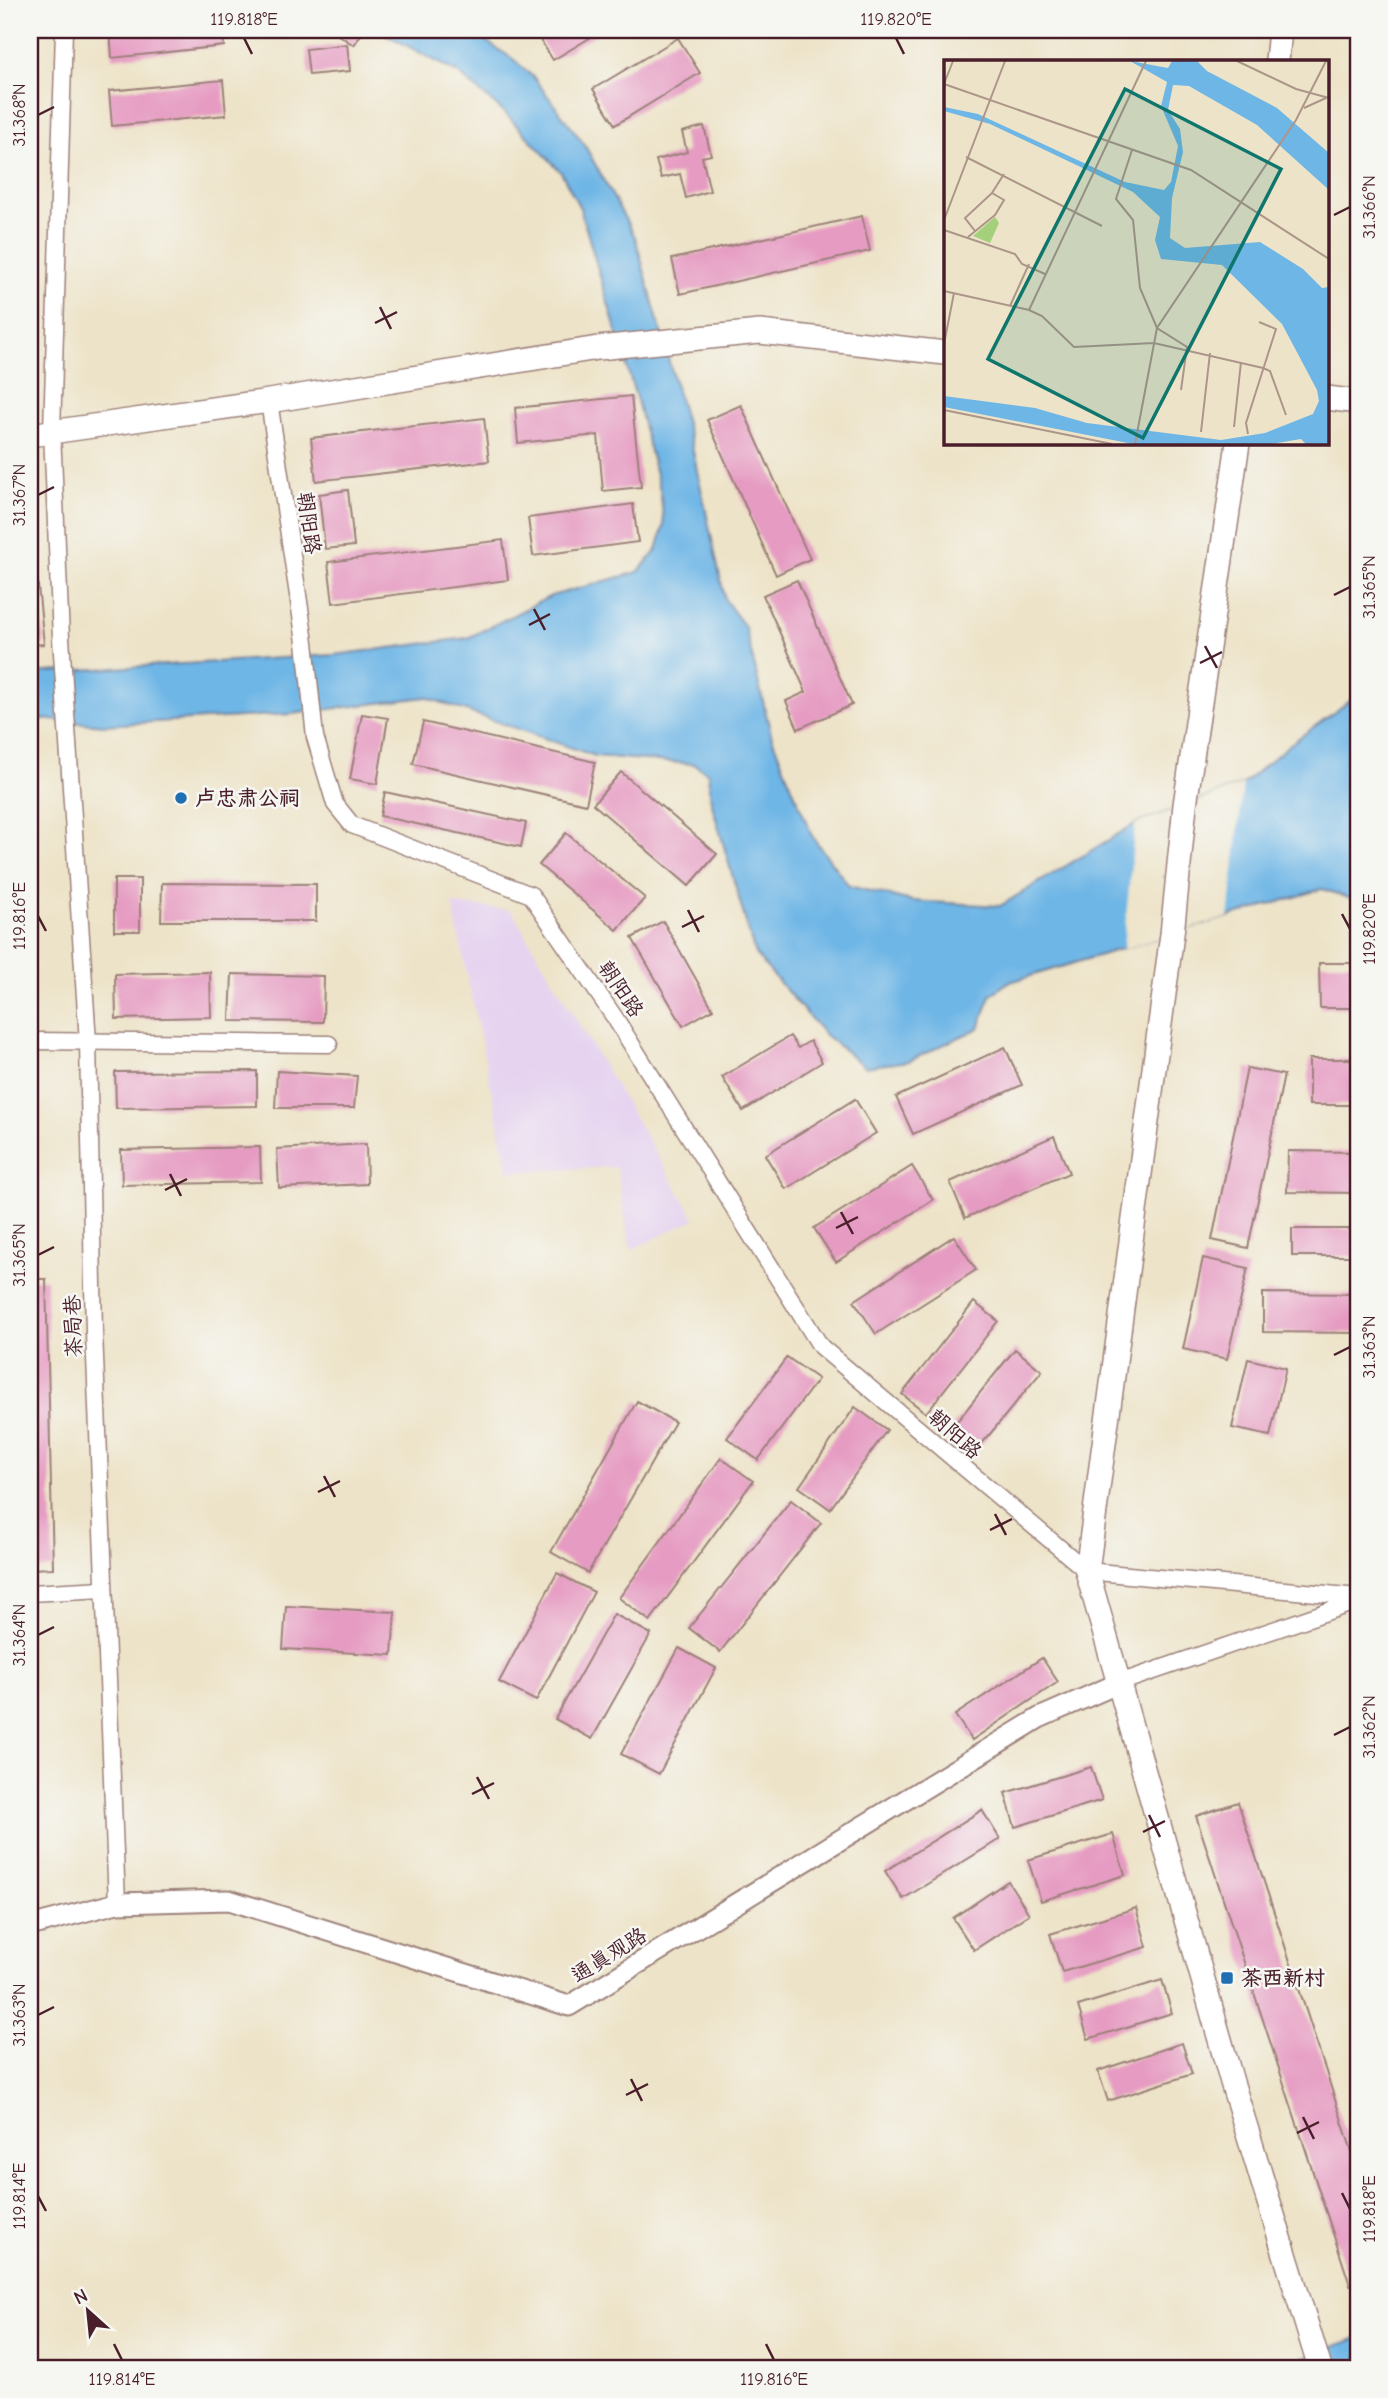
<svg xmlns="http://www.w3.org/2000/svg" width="1388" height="2398" viewBox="0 0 1388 2398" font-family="'Comic Neue','LXGW WenKai TC',sans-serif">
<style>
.built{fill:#e6d3f0}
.water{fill:#6eb6e6;stroke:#5c6a88;stroke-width:2}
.pier{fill:#ede3c8}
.building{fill:#e69cc2}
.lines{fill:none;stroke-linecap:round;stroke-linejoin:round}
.minor-casing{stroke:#9c817a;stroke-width:19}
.tertiary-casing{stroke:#9c817a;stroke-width:23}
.secondary-casing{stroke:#9c817a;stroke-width:26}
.minor{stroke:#fff;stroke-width:16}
.tertiary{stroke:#fff;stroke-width:19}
.secondary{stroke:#fff;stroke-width:23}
.ticks{fill:none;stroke:#4a1f2b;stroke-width:2.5}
.poi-dot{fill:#1f6fb2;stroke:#f6f6f2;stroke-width:2.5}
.labels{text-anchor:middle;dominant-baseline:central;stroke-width:5;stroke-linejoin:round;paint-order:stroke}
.street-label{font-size:21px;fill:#4a1f2b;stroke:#f6f6f2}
.poi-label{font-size:21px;font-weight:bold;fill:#4a1f2b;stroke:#f6f6f2;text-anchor:start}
.inset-road{fill:none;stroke:#ac9589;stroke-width:2}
.view{fill:#0f766e;fill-opacity:0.15;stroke:#0f766e;stroke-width:3.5}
.inset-edge{fill:none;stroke:#4a1f2b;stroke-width:3.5}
.neatline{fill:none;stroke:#4a1f2b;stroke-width:2.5}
.ticks-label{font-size:18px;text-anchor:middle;fill:#4a1f2b}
</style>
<rect width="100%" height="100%" fill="#f6f6f2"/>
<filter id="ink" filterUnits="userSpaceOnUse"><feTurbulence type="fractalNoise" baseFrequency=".0143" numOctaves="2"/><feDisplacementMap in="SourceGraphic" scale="14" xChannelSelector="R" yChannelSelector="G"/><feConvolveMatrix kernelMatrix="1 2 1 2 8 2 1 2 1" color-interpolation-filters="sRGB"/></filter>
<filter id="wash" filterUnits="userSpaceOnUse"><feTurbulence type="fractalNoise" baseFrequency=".00686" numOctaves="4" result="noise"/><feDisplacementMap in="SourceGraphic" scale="28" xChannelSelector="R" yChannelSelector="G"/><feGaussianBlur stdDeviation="1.57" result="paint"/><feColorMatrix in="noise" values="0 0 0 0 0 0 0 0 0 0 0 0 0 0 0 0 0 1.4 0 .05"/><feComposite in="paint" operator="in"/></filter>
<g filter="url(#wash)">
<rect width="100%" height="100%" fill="#ede3c8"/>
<!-- built -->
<polygon class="built" points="452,904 511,910 695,1219 631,1250 616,1167 509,1172"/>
<!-- water -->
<g class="water">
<polygon points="378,30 466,30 481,38 513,59 534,78 584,144 635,237 691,442 725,600 745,627 772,738 812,836 849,886 912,901 1000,906 1135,824 1243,784 1289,745 1358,695 1358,901 1322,889 1007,983 991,995 979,1028 909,1061 865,1067 824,1034 755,954 711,801 708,773 694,764 595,756 426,697 291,714 104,725 30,718 30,673 334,655 468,638 551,596 638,572 657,550 664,525 660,490 637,401 580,208 561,172 506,114 458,73"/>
<polygon points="1358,2338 1358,2368 1273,2368"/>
</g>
<!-- pier -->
<polygon class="pier" points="1243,784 1229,917 1123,949 1135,824"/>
<g id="blocks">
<!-- building -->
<g class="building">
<polygon points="110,30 222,30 224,46 112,58"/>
<polygon points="331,30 364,30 354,45"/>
<polygon points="534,30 603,30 553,60"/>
<polygon points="678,38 700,73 615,125 593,89"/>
<polygon points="347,44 350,71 309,75 306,49"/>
<polygon points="223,80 226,115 112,126 109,91"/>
<polygon points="704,126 711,155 702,157 710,191 686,198 680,174 661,178 656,160 687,152 682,132"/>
<polygon points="862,216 870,251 680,294 672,259"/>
<polygon points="631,396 641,487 603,491 598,435 518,443 515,408"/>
<polygon points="741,405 810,559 776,575 707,420"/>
<polygon points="484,418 489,461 316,481 311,438"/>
<polygon points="348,490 354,546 325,549 319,494"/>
<polygon points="633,504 638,542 533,556 528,518"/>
<polygon points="503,540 508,580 333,603 328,562"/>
<polygon points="34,547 44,644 30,645 30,548"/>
<polygon points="797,580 852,705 798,729 786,701 806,692 763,595"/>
<polygon points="362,714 388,718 377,784 350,779"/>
<polygon points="423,722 595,762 586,804 413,764"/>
<polygon points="621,772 717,854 689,886 593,804"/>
<polygon points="385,792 526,823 521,847 380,816"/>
<polygon points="566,833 645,898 617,930 539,865"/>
<rect x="114" y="879" width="26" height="52"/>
<polygon points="162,883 316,884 316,921 161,921"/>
<polygon points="663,921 713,1009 683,1026 632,938"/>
<polygon points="1319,963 1358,963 1358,1008 1320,1008"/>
<polygon points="210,972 211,1017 116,1019 115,974"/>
<polygon points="232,974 324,976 323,1022 230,1021"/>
<polygon points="790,1036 798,1048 810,1041 822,1062 743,1111 722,1077"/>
<polygon points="1005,1047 1022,1085 913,1134 896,1097"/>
<rect x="1309" y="1059" width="49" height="46"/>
<polygon points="1247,1068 1284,1075 1248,1248 1212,1240"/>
<polygon points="257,1071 257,1106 116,1108 115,1072"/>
<polygon points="277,1071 357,1076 354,1108 275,1108"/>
<polygon points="855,1099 876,1133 786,1189 765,1155"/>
<polygon points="1054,1136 1069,1173 965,1218 950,1182"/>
<polygon points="366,1144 367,1184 279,1188 277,1149"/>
<polygon points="260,1147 261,1182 122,1185 121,1150"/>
<polygon points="1288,1151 1358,1152 1358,1193 1287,1192"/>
<polygon points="912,1166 933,1200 836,1262 814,1228"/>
<rect x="1292" y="1229" width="66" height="27"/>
<polygon points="954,1236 976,1270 876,1334 854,1301"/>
<polygon points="1203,1258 1248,1268 1227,1359 1183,1349"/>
<polygon points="30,1279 46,1279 53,1568 30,1569"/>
<polygon points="1263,1293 1358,1294 1358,1333 1263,1332"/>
<polygon points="974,1302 998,1321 926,1413 902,1394"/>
<polygon points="1015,1349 1042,1371 976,1451 950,1430"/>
<polygon points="787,1357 818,1379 758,1460 727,1438"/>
<polygon points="1248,1359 1286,1368 1270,1436 1232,1428"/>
<polygon points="637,1401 675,1422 588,1573 551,1552"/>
<polygon points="855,1407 887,1430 830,1509 799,1487"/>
<polygon points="721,1458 753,1481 650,1621 619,1598"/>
<polygon points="791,1500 821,1523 720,1652 689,1628"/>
<polygon points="557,1573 594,1592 536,1701 499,1682"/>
<polygon points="286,1606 395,1612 392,1655 283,1649"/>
<polygon points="614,1614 651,1634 592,1739 555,1719"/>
<polygon points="679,1648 716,1668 659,1774 621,1754"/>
<polygon points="1042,1658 1058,1682 972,1740 955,1715"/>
<polygon points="1091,1767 1102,1800 1015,1827 1005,1793"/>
<polygon points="1238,1802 1358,2170 1358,2282 1350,2285 1196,1816"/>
<polygon points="982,1810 1000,1839 903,1899 885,1871"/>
<polygon points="1113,1834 1125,1875 1041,1901 1028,1860"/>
<polygon points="1008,1881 1029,1914 974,1950 953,1918"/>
<polygon points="1136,1908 1147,1947 1062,1972 1050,1934"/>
<polygon points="1162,1980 1172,2013 1088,2039 1078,2006"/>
<polygon points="1182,2043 1192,2074 1108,2101 1098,2071"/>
</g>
</g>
</g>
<g filter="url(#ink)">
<use href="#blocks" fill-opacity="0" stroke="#9c817a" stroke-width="2"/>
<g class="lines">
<!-- minor casing -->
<g class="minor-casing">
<g id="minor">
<polyline points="64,30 52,432 61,638 88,1042 94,1332 117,1903"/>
<polyline points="269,401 305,642 315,737 335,804 352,825 531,895 615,1018 821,1347 1087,1571 1358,1597"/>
<polyline points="30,1041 329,1044"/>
<polyline points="30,1593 104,1589"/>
<polyline points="1119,1683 1358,1601"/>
</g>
</g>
<!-- tertiary casing -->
<g class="tertiary-casing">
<polyline id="tertiary" points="30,1926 117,1903 229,1900 569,2006 1039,1718 1119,1683"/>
</g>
<!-- secondary casing -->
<g class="secondary-casing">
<g id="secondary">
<polyline points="1277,61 1280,30"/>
<polyline points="1327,398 1358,402"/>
<polyline points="30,435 269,401 598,348 760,332 945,353"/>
<polyline points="1238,443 1185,805 1172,934 1087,1571 1232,2082 1320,2368"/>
</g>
</g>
<!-- minor -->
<use href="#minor" class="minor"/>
<!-- tertiary -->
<use href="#tertiary" class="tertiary"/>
<!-- secondary -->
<use href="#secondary" class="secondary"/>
</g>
</g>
<!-- ticks -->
<path class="ticks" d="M 244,38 L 252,54M 896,38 L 904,54M 38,115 L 54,107M 1334,215 L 1350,207M 380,307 L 391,329M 375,323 L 397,312M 38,495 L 54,487M 1334,595 L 1350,587M 534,609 L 545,630M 529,625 L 550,614M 1205,646 L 1217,668M 1200,663 L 1222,652M 688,910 L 699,932M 1342,914 L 1350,929M 38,916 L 46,931M 682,927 L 704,916M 170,1174 L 181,1196M 165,1190 L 187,1179M 841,1212 L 853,1234M 836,1228 L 858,1217M 38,1255 L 54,1247M 1334,1355 L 1350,1347M 324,1476 L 335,1497M 318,1492 L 340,1481M 995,1514 L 1006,1535M 990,1530 L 1012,1519M 38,1635 L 54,1627M 1334,1735 L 1350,1727M 477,1777 L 489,1799M 472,1794 L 494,1783M 1149,1815 L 1160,1837M 1143,1832 L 1165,1821M 38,2015 L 54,2007M 631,2079 L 642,2101M 626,2095 L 648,2084M 1303,2117 L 1314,2139M 1297,2133 L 1319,2122M 1342,2193 L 1350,2209M 38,2196 L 46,2211M 114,2344 L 122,2360M 766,2344 L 774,2360"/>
<!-- markers -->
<g class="poi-dot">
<circle cx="181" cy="798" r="7"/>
<rect x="1220" y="1971" width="14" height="14" rx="3.5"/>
</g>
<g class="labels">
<!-- street labels -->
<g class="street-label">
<text transform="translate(309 523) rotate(82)">朝阳路</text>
<text transform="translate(621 989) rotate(56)">朝阳路</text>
<text transform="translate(73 1326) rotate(-92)">茶局巷</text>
<text transform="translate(955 1434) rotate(41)">朝阳路</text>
<text transform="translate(609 1955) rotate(-32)">通真观路</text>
</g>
<!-- poi labels -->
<g class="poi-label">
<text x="195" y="798">卢忠肃公祠</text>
<text x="1241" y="1978">茶西新村</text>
</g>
</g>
<!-- overview -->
<g transform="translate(944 60)">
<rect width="385" height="385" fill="#ede3c8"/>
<path d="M 51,157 L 55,163 L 46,183 L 29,176 Z" fill="#a4cf7b"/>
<path d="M 186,1 L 224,8 L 228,1 L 253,1 L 263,11 L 333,48 L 385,93 L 385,130 L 313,65 L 245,26 L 229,25 L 224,50 L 236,69 L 239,92 L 228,138 L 226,178 L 241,188 L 316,182 L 359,209 L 378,228 L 385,227 L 385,384 L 362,384 L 357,379 L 327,384 L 189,384 L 0,347 L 0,336 L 91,348 L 143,363 L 277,380 L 321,373 L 369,354 L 375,341 L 373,330 L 338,264 L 278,205 L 217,199 L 211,180 L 216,157 L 189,132 L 46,64 L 0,51 L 0,47 L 34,54 L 181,122 L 220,130 L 227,122 L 234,86 L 217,46 L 223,22 Z" fill="#6eb6e6"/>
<path class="inset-road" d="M 293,1 L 352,29 L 385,38M 0,24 L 9,1M 0,24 L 247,110 L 385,199M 360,48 L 382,38M 188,90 L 172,139 L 189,160 L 196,228 L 213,268 L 243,287 L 237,330M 22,97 L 158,166M 0,160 L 61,1M 0,170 L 71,194 L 78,204 L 101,214M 31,171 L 21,158 L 48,133M 24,177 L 51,155 L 60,140 L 48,133 L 60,114M 0,231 L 85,250 L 98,256 L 130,287 L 210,283 L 319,308 L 326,311 L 342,355M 66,246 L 85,204M 85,250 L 202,1M 0,284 L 10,233M 0,350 L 168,384M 290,367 L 297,302M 257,372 L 266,293M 304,374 L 302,363 L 332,269 L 315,262M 191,384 L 213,268 L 352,60 L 382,1"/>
<path class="view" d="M 181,29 L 337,109 L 199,378 L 44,299 Z"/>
<rect width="385" height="385" class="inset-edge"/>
</g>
<!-- margin -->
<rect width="1388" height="2398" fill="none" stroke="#f6f6f2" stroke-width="77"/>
<!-- north arrow -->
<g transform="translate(88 2311) rotate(333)" stroke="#f6f6f2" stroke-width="5" paint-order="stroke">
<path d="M0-5L12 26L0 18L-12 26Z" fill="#4a1f2b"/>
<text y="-10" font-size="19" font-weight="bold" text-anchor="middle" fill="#4a1f2b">N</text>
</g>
<rect x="38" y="38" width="1312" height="2322" class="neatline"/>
<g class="ticks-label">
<text x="244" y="25">119.818°E</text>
<text x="896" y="25">119.820°E</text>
<text transform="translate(19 115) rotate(-90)" y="6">31.368°N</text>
<text transform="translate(1369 207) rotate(-90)" y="6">31.366°N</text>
<text transform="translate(19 495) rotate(-90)" y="6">31.367°N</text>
<text transform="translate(1369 587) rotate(-90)" y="6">31.365°N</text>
<text transform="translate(19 916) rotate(-90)" y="6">119.816°E</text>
<text transform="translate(1369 929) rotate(-90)" y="6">119.820°E</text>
<text transform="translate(19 1255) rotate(-90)" y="6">31.365°N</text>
<text transform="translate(1369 1347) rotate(-90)" y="6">31.363°N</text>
<text transform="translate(19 1635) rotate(-90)" y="6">31.364°N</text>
<text transform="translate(1369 1727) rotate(-90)" y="6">31.362°N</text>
<text transform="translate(19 2015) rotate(-90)" y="6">31.363°N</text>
<text transform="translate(19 2196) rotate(-90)" y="6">119.814°E</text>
<text transform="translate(1369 2209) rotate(-90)" y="6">119.818°E</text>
<text x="122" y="2385">119.814°E</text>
<text x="774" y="2385">119.816°E</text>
</g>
</svg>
